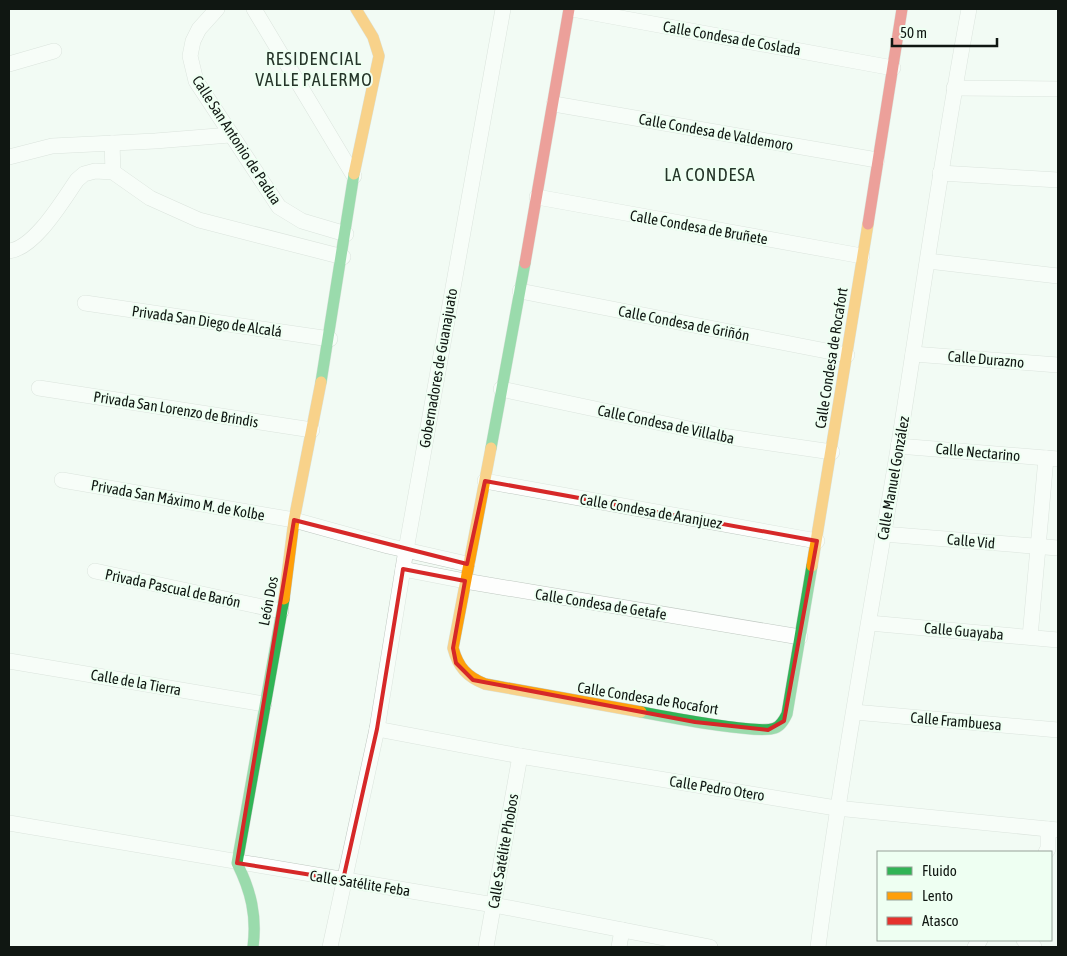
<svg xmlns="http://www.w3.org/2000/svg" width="1067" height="956" viewBox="0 0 1067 956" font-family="'Asap Condensed',sans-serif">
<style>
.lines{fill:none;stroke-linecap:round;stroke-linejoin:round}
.street-casing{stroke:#bfc8c1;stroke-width:16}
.fast-casing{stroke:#bfc8c1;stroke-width:12}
.slow-casing{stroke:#bfc8c1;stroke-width:12}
.jam-casing{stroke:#bfc8c1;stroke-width:12}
.street{stroke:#fdfefd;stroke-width:15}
.fast{stroke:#30b455;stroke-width:11}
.slow{stroke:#ff9f0a;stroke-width:11}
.jam{stroke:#e5322d;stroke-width:11}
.marked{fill:none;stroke:#d62828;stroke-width:4;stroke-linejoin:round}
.labels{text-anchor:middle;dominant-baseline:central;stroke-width:4;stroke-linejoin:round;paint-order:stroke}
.street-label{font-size:15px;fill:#101712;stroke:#eefff2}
.quarter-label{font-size:18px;letter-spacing:1px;fill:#253529;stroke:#eefff2}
</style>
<rect width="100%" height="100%" fill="#f2fbf4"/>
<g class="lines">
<!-- street casing -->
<g class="street-casing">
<g id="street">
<polyline points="217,9 199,29 193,41 190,56 196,81 279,207 302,221 346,234"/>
<polyline points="254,9 354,176"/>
<polyline points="572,9 893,68"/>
<polyline points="9,64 54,51"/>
<polyline points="954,88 1058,89"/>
<polyline points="554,104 877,160"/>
<polyline points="112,143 113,172"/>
<polyline points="9,157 52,146 155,141 230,135"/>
<polyline points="940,173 1058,180"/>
<polyline points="537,197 862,256"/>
<path d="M 9,251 C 35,248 63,200 77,180 L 84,174 L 95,171 L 113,172 L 150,198 L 199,220 L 343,257"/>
<polyline points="928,261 1058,276"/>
<polyline points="520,291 847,355"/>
<polyline points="85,303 330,339"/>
<polyline points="913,354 1058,365"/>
<polyline points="39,388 312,430"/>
<polyline points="501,389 722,436 832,452"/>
<polyline points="898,446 1058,459"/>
<polyline points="62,480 294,520 388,546 467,564"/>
<polyline points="485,481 817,541"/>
<polyline points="883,534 1058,548"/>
<polyline points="403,569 465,581 800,637"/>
<polyline points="95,571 281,611"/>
<polyline points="869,623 1058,640"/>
<polyline points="1030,637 1046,458"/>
<polyline points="9,661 264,704"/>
<polyline points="854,712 1058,730"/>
<polyline points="377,729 520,756 836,808 1058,830"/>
<polyline points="9,823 494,905 710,947"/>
<polyline points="1046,852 1048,849 1048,829"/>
<polyline points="1024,940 1034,947"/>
<polyline points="330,947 377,729 406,550 503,9"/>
<polyline points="486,947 520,756"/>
<polyline points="619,947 622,930"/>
<path d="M 818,947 C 840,778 871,611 899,443 C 922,298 942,153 969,9"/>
<polyline points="975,947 980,940"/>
</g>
</g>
<!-- fast casing -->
<g class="fast-casing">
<g id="fast">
<polyline points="321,382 354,174"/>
<polyline points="491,448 525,263"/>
<path d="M 641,712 C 663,716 759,735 775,728 C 781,726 784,720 787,714 L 812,566"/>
<path d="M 253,947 C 257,916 251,891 237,863 L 284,599"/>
</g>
</g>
<!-- slow casing -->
<g class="slow-casing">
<g id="slow">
<polyline points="354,174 379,56 373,37 356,9"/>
<path d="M 491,448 L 453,648 C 458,667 467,677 485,684 L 641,712"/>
<polyline points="812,566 868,224"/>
<polyline points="284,599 294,520 321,382"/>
</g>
</g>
<!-- jam casing -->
<g class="jam-casing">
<g id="jam">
<polyline points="868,224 902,9"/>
<polyline points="525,263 569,9"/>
</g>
</g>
<!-- street -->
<use href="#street" class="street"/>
<!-- fast -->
<use href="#fast" class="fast"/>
<!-- slow -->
<use href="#slow" class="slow"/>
<!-- jam -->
<use href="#jam" class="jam"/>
</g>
<!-- marked area -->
<path d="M0 0H1067V956H0ZM 485,481 L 817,541 L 784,721 L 768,730 L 695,722 L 473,680 L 456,663 L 453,648 L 465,581 L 403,569 L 377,729 L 343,880 L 237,863 L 294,520 L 467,564 Z" fill="#f2fbf4" fill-opacity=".55" fill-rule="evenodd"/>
<path class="marked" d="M 485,481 L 817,541 L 784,721 L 768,730 L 695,722 L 473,680 L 456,663 L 453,648 L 465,581 L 403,569 L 377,729 L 343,880 L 237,863 L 294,520 L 467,564 Z"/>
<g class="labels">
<!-- street labels -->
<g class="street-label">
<text transform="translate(732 38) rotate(10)">Calle Condesa de Coslada</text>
<text transform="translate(716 132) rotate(10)">Calle Condesa de Valdemoro</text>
<text transform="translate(237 140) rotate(57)">Calle San Antonio de Padua</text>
<text transform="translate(699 227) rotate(10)">Calle Condesa de Bruñete</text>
<text transform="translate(207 321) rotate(8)">Privada San Diego de Alcalá</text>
<text transform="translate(684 323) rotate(11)">Calle Condesa de Griñón</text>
<text transform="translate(831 358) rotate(-81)">Calle Condesa de Rocafort</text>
<text transform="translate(986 359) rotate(5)">Calle Durazno</text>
<text transform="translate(438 368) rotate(-80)">Gobernadores de Guanajuato</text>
<text transform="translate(176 409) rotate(9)">Privada San Lorenzo de Brindis</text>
<text transform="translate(666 424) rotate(12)">Calle Condesa de Villalba</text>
<text transform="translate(978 452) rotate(5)">Calle Nectarino</text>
<text transform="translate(893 478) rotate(-80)">Calle Manuel González</text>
<text transform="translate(178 500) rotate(10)">Privada San Máximo M. de Kolbe</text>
<text transform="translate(651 511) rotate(10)">Calle Condesa de Aranjuez</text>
<text transform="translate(971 541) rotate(5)">Calle Vid</text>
<text transform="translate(173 588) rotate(12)">Privada Pascual de Barón</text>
<text transform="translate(268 601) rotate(-79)">León Dos</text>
<text transform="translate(601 604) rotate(9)">Calle Condesa de Getafe</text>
<text transform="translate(964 631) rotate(5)">Calle Guayaba</text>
<text transform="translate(136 682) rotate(10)">Calle de la Tierra</text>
<text transform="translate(648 698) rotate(9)">Calle Condesa de Rocafort</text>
<text transform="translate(956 721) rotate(5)">Calle Frambuesa</text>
<text transform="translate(717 788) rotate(9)">Calle Pedro Otero</text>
<text transform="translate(503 851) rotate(-80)">Calle Satélite Phobos</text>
<text transform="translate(360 883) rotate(9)">Calle Satélite Feba</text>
</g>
<!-- quarter labels -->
<g class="quarter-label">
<text x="314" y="58">RESIDENCIAL<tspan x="314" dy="21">VALLE PALERMO</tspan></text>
<text x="710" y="174">LA CONDESA</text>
</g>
</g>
<!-- border -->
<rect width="1067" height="956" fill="none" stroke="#101712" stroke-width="20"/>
<!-- legend -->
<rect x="877" y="851" width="175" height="90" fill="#eefff2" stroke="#95a298"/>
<rect x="887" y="867" width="25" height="8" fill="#30b455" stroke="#95a298"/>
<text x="922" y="876" font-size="15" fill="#101712">Fluido</text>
<rect x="887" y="892" width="25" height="8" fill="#ff9f0a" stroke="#95a298"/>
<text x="922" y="901" font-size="15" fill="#101712">Lento</text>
<rect x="887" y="917" width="25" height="8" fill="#e5322d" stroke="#95a298"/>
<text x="922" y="926" font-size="15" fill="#101712">Atasco</text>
<!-- scale -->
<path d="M892 38v8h105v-8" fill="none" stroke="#101712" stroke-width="2.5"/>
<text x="900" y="38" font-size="15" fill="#101712" stroke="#eefff2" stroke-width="4" paint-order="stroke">50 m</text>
</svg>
